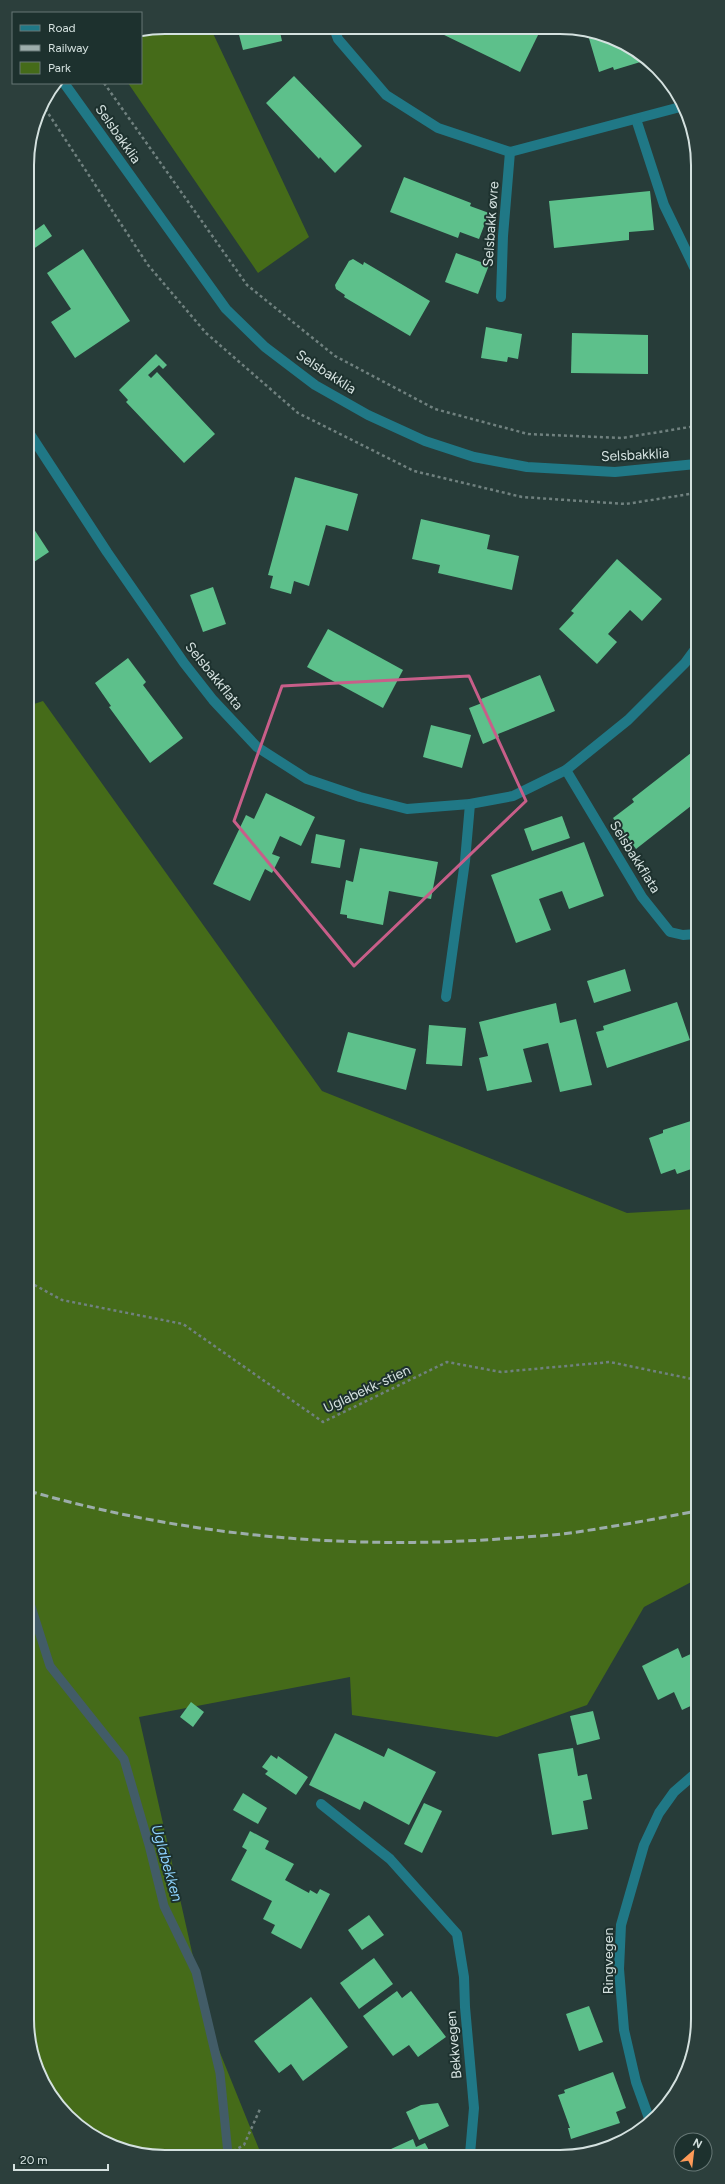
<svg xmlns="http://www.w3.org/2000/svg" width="725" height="2184" viewBox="0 0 725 2184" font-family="Figtree,sans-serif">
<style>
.green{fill:#456b19}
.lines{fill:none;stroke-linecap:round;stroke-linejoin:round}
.stream{stroke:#425c67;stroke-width:9}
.building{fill:#5dc08b}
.path{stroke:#70817f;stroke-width:2.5;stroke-dasharray:3 3;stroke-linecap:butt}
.minor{stroke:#207886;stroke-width:10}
.rail{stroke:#9dadab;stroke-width:3;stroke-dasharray:8 4;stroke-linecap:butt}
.marked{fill:none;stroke:#c85e89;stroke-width:3;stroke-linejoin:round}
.labels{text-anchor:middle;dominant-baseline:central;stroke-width:4;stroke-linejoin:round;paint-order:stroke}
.street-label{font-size:14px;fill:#d4e1df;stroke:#1d312e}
.water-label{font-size:15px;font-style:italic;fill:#8dd2fc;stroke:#1d312e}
.rim{fill:none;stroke:#d4e1df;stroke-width:2}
</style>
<rect width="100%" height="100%" fill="#273c39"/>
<!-- green -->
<g class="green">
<polygon points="165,27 210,27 309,237 258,273 128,83 141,83 141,32"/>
<polygon points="43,701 322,1091 627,1213 697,1209 697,1579 644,1607 587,1705 497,1737 352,1715 350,1677 139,1717 208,2023 261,2154 139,2154 104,2143 68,2117 41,2080 30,2045 28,706"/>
</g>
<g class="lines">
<!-- stream -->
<polyline class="stream" points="29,1600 50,1666 124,1759 149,1845 164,1906 196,1972 220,2073 228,2154"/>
</g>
<!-- building -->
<g class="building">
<polygon points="237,27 279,28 282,41 243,50"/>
<polygon points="440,29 532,29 539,33 520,72 438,32"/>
<polygon points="595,33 629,45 647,60 614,70 613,67 599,72 588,35"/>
<polygon points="294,76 362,146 335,173 320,157 319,159 266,103"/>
<polygon points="404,177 471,203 470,206 489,213 479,239 460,232 458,238 390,212"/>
<polygon points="27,182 34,192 27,196"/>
<polygon points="650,191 654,230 629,232 629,240 554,248 549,201"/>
<polygon points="44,224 52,236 29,252 27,249 27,236"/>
<polygon points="83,249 130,321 75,358 51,322 71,309 47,273"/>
<polygon points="456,253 489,265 478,294 445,282"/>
<polygon points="353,259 363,265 364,262 430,301 410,336 344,297 345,295 336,289 335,285 349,261"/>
<polygon points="486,327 522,334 518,359 508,357 507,362 481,358"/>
<polygon points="572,333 648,335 648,374 571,373"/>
<polygon points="156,354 167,365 163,369 159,365 148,375 151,378 157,372 215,434 184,463 126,402 128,400 119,390"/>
<polygon points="295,477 358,494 348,531 326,525 309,586 294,581 291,594 270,588 273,576 268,575"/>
<polygon points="421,519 490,535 487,549 519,556 512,590 438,573 440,565 412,559"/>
<polygon points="28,520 49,552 28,566"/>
<polygon points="617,559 662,599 642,621 630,610 608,634 617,642 597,664 559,629 574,613 571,611"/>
<polygon points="213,587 226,624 203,632 190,595"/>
<polygon points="328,629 403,670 383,708 307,667"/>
<polygon points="128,658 146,682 143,685 183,738 150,763 109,707 111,706 95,683"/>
<polygon points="540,675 555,711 498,734 499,737 483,744 469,708 482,703 481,699"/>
<polygon points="431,725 471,735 462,768 423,757"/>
<polygon points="696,749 696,802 636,849 613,818 634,802 632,799"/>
<polygon points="266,793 315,817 301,846 280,836 272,854 280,857 272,873 265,869 250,901 213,884 246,815 254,819"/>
<polygon points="562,816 570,838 532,851 524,829"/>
<polygon points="316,834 345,840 340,868 311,863"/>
<polygon points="584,842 604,896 569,909 562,891 539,899 551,930 516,943 491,875"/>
<polygon points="360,848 438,862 431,899 389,891 383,925 347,918 347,915 340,914 346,880 353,882"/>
<polygon points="625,969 631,991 594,1003 587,981"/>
<polygon points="677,1002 690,1040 607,1068 596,1032 604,1030 603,1026"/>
<polygon points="556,1003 560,1023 576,1019 592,1085 560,1092 548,1043 523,1049 532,1082 487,1091 479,1058 488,1056 479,1022"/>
<polygon points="429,1025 466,1028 462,1066 426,1064"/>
<polygon points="348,1032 416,1049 406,1090 337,1072"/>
<polygon points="697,1119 697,1167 677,1174 675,1169 661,1174 649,1138 663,1133 663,1130"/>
<polygon points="678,1648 682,1658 695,1652 697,1657 697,1703 682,1710 674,1692 658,1700 642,1666"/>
<polygon points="191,1702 204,1712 193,1727 180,1717"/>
<polygon points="593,1711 600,1739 577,1745 570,1716"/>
<polygon points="335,1733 384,1757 388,1748 436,1772 409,1825 364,1801 360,1810 309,1785"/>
<polygon points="573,1748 578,1776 587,1774 592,1799 583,1801 588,1829 552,1835 538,1754"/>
<polygon points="271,1755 277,1759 278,1756 308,1777 296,1795 265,1774 268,1771 262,1767"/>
<polygon points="243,1793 267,1808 258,1824 233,1810"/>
<polygon points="424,1803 442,1811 422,1853 404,1844"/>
<polygon points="250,1831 269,1841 265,1849 294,1864 285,1880 309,1893 310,1890 317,1894 320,1889 330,1894 301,1949 271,1933 275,1925 263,1919 272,1901 231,1880 247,1850 242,1847"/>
<polygon points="369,1915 384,1935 362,1950 348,1930"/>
<polygon points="374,1958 393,1984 359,2009 340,1983"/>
<polygon points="397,1991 402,1998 411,1991 446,2037 418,2057 409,2045 393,2056 363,2016"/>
<polygon points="311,1997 348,2047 303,2081 291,2064 279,2073 254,2041"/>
<polygon points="589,2006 603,2042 579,2051 566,2014"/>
<polygon points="693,2048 691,2057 690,2062 684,2057"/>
<polygon points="613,2072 626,2108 616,2112 620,2123 571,2139 568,2128 570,2128 558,2095 565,2093 564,2090"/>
<polygon points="438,2103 449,2126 419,2140 406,2112 421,2105"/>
<polygon points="413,2139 416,2147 425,2143 431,2154 380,2154"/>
</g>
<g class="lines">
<!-- path -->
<g class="path">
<polyline points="104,83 247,285 335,356 435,409 528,434 622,438 696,426"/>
<polyline points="42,104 148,265 206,333 298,413 414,471 522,497 626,504 696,493"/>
<polyline points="29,1282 62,1300 183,1324 323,1422 447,1362 501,1372 610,1362 697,1380"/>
<polyline points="228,2154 244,2145 260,2109"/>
</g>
<!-- minor -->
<g class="minor">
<polyline points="334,28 338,39 386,95 438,128 510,152 684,106"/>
<polyline points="64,83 226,309 265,347 315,385 368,415 425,441 474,457 527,467 615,472 696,464"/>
<polyline points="636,119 664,205 696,271"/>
<polyline points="501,297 503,236 510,152"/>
<polyline points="28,431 107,552 184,663 213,700 257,747 307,779 360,797 407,809 470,804 513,796 566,770 628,720 685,663 696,648"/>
<polyline points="566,770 642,897 670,932 683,935 696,934"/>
<polyline points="446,997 465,861 470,804"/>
<polyline points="321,1804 390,1859 457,1934 464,1977 465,2007 474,2108 470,2154"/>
<polyline points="650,2121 636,2082 624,2030 619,1969 621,1925 644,1845 659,1813 674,1792 697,1772"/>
</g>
<!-- rail -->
<path class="rail" d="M 29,1491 C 181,1535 341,1550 499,1539 C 522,1537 547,1536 570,1533 C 612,1527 655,1519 697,1511"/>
</g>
<!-- marked area -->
<path class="marked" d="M 469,676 L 526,801 L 354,966 L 234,821 L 282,686 Z"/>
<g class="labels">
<!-- street labels -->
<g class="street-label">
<text transform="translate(118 134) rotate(55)">Selsbakklia</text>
<text transform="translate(491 224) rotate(-86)">Selsbakk øvre</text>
<text transform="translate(326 372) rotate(33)">Selsbakklia</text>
<text transform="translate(635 455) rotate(-3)">Selsbakklia</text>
<text transform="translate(214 676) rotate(51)">Selsbakkflata</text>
<text transform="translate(635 857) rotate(58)">Selsbakkflata</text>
<text transform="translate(367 1389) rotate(-25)">Uglabekk-stien</text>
<text transform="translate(608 1961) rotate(-90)">Ringvegen</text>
<text transform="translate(454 2045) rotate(-95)">Bekkvegen</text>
</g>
<!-- water labels -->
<g class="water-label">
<text transform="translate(167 1863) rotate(74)">Uglabekken</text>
</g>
</g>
<!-- crop -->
<path d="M0 0H725V2184H0ZM165 34H560A131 131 0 0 1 691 165V2019A131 131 0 0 1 560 2150H165A131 131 0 0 1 34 2019V165A131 131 0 0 1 165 34Z" fill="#2c3f3c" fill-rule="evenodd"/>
<path class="rim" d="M165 34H560A131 131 0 0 1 691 165V2019A131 131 0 0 1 560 2150H165A131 131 0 0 1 34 2019V165A131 131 0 0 1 165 34Z"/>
<!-- legend -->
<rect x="12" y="12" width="130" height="72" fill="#1d312e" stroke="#667775"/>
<rect x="20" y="25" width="20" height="6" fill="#207886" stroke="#667775"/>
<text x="48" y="32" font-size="12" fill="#d4e1df">Road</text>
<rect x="20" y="45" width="20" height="6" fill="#9dadab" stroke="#667775"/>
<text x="48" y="52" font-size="12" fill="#d4e1df">Railway</text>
<rect x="20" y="62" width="20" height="12" fill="#456b19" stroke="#667775"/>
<text x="48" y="72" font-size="12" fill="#d4e1df">Park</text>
<!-- north arrow -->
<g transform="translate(693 2152) rotate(28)"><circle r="19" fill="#1d312e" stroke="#667775"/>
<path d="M0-3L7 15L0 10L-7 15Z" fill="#fe9b58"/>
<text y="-6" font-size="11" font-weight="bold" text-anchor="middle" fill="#d4e1df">N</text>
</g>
<!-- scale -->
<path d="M14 2164v6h94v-6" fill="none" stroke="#d4e1df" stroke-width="2"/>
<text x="20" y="2164" font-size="12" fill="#d4e1df" stroke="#1d312e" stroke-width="3" paint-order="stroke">20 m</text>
</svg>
